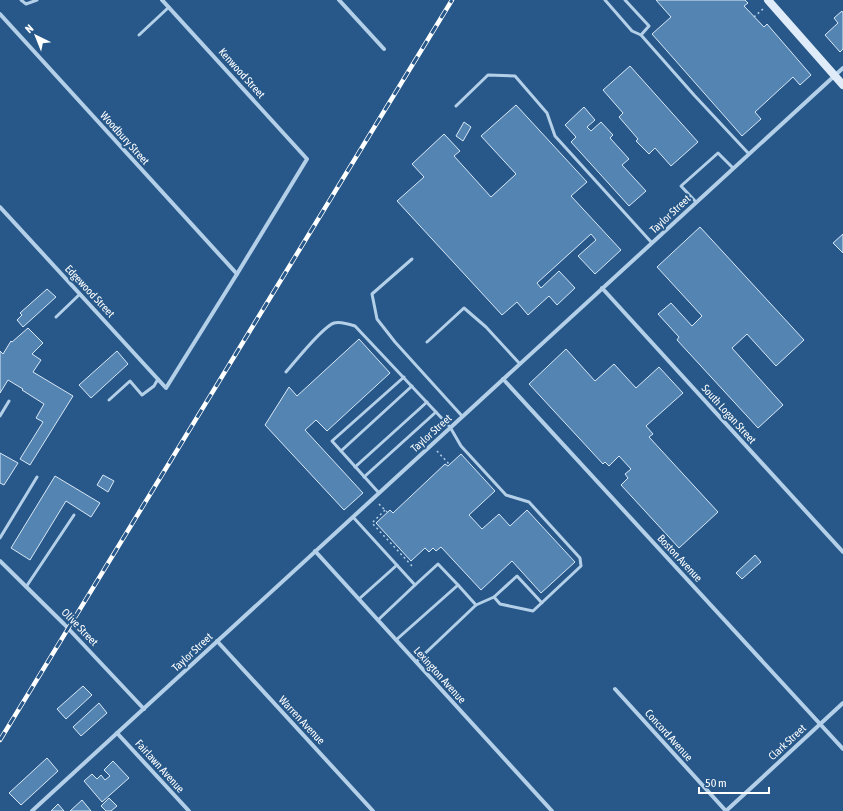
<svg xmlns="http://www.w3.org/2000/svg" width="843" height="811" viewBox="0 0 843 811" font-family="'Asap Condensed',sans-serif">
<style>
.building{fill:#5484b2;stroke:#d8e8f7}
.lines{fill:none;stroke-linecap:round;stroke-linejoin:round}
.path{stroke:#b4d0e9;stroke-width:1.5;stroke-dasharray:2 3;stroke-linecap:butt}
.lane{stroke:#b4d0e9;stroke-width:3}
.street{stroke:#b4d0e9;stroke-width:4}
.secondary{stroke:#dfebf8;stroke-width:8}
.rail-casing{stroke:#fff;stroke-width:4.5}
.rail{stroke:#275889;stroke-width:3;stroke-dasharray:9;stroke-linecap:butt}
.labels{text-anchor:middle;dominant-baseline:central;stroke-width:4;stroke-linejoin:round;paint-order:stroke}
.street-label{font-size:11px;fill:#fff;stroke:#275889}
</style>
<rect width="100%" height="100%" fill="#275889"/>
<!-- building -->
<g class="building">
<polygon points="656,0 745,0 748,3 744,6 764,27 767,24 811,75 800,85 793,77 755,112 761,119 742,136 652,34 671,17"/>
<polygon points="842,11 843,13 843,49 840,52 825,35 838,23 834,18"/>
<polygon points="630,66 698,142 671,166 655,148 649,154 636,141 638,139 619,117 623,113 603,90"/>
<polygon points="516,105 587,182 571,196 621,250 595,274 578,256 596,240 591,234 537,283 541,288 559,271 575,288 557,305 549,296 528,315 517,302 502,315 397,201 424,177 412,164 444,134 460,151 454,156 491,197 516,174 481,136"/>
<polygon points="584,107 595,120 587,127 591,131 601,122 613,135 610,138 629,159 622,165 646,191 629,206 571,142 576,137 565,125"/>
<polygon points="464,122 471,127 463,141 456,136"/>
<polygon points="700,227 804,340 776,366 747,334 732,348 783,405 758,428 677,340 679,337 658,314 671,303 692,326 702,316 657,267"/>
<polygon points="843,234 843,253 833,243"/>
<polygon points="47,289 56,297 23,327 17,320 22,315 20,313"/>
<polygon points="28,328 43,343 32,354 41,360 33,372 73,396 30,465 20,459 43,422 36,418 44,404 22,390 23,389 8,380 0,393 0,351 3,354 11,341 12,342"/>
<polygon points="359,339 390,373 327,431 316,420 305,430 363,493 344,510 265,425 289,387 297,396"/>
<polygon points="566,349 595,381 614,364 636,388 659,367 683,393 646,426 653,434 649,437 718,512 679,548 621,485 628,478 625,474 631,469 619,456 609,466 605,462 603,464 529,384"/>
<polygon points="117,351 128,364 91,398 79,385"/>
<polygon points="0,453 18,463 4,485 0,483"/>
<polygon points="461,454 495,491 469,515 482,529 499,514 510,526 527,510 575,562 541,593 512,561 481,590 441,547 436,551 433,548 429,552 425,548 411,561 376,523 390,510 393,513 445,464 448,466"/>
<polygon points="103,475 114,481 108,492 97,485"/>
<polygon points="55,476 100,503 91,517 66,501 30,560 11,548"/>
<polygon points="755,555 761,562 742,579 736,573"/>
<polygon points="83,686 92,695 66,719 57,709"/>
<polygon points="99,703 107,713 81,736 73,727"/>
<polygon points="47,758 58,771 21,805 9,793"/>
<polygon points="113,761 129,778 102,802 84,781 92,774 97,779 101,775 105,780 110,776 104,770"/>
<polygon points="109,798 117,806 111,811 106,811 101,806"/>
<polygon points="82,800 91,811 70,811"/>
<polygon points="58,804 64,811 51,811"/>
</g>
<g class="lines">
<!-- path -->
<g class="path">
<polyline points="754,17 763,9"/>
<polyline points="437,451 449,464"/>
<polyline points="379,504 387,512"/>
<polyline points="385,510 372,523 413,567"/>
</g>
<!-- lane -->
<g class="lane">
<polyline points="21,0 26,4 37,0"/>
<polyline points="605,0 632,31 641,35 694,95 749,154"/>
<polyline points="625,0 649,26 641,35"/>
<polyline points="139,35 169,7"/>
<polyline points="456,106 488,75 515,76 547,113 555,136 652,243"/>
<polyline points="696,202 681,186 718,153 733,168"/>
<polyline points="412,259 372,294 377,319 395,342 462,416"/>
<polyline points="56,317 80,294"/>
<polyline points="427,342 464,308 486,327 520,364"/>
<path d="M 286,372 C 295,362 322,327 334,323 C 340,321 349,324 355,326 L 450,427 L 461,446 L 506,495 L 529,502 L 580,558 L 581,566 L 533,611 L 500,604 L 494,597 L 517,576 L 542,603"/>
<polyline points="109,400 130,381 142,395 154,386 158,379"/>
<polyline points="0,416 9,401"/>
<polyline points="341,451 412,386"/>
<polyline points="355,467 427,402"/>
<polyline points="364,477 436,412"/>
<polyline points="379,493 332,441 404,377"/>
<polyline points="353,517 415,585 378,620"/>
<polyline points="0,538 37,477"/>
<polyline points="415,585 438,564 458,585"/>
<polyline points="26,587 74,515"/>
<polyline points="359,599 397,565"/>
<polyline points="476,605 494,597"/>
<polyline points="396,640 458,585 476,605 416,662"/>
</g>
<!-- street -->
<g class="street">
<polyline points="339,0 384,49"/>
<polyline points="0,14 237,274"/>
<polyline points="0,207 166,388 237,274 307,159 162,0"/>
<polyline points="602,288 843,552"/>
<polyline points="503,379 843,749"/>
<polyline points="315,551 552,811"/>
<polyline points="0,561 64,624 144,709"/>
<polyline points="217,641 373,811"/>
<polyline points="615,689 726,811"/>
<polyline points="117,733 189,811"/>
<polyline points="32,811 843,68"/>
<polyline points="726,811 843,703"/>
</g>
<!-- secondary -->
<polyline class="secondary" points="768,0 843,85"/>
<!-- rail casing -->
<g class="rail-casing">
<polyline id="rail" points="0,740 452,0"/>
</g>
<!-- rail -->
<use href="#rail" class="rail"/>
</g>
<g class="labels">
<!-- street labels -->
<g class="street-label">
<text transform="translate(242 73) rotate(48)">Kenwood Street</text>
<text transform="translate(125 138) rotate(48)">Woodbury Street</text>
<text transform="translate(670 214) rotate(-43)">Taylor Street</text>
<text transform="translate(90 291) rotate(47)">Edgewood Street</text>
<text transform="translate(729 414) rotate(48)">South Logan Street</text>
<text transform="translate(431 433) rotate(-42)">Taylor Street</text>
<text transform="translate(680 558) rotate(47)">Boston Avenue</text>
<text transform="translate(80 627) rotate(46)">Olive Street</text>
<text transform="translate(192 652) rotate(-43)">Taylor Street</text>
<text transform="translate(440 675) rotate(48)">Lexington Avenue</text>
<text transform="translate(302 720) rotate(47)">Warren Avenue</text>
<text transform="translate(669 735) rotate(48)">Concord Avenue</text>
<text transform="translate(787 742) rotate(-43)">Clark Street</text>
<text transform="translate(160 766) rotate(48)">Fairlawn Avenue</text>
</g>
</g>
<!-- north arrow -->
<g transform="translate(36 36) rotate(317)" stroke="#275889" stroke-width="3" paint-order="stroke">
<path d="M0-3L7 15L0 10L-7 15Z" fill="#ffffff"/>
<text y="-6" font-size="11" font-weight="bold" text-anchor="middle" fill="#ffffff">N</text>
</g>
<!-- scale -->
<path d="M699 787v6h70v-6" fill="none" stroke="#ffffff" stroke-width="2"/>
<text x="705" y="787" font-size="12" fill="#ffffff" stroke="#275889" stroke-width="3" paint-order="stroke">50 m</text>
</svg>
